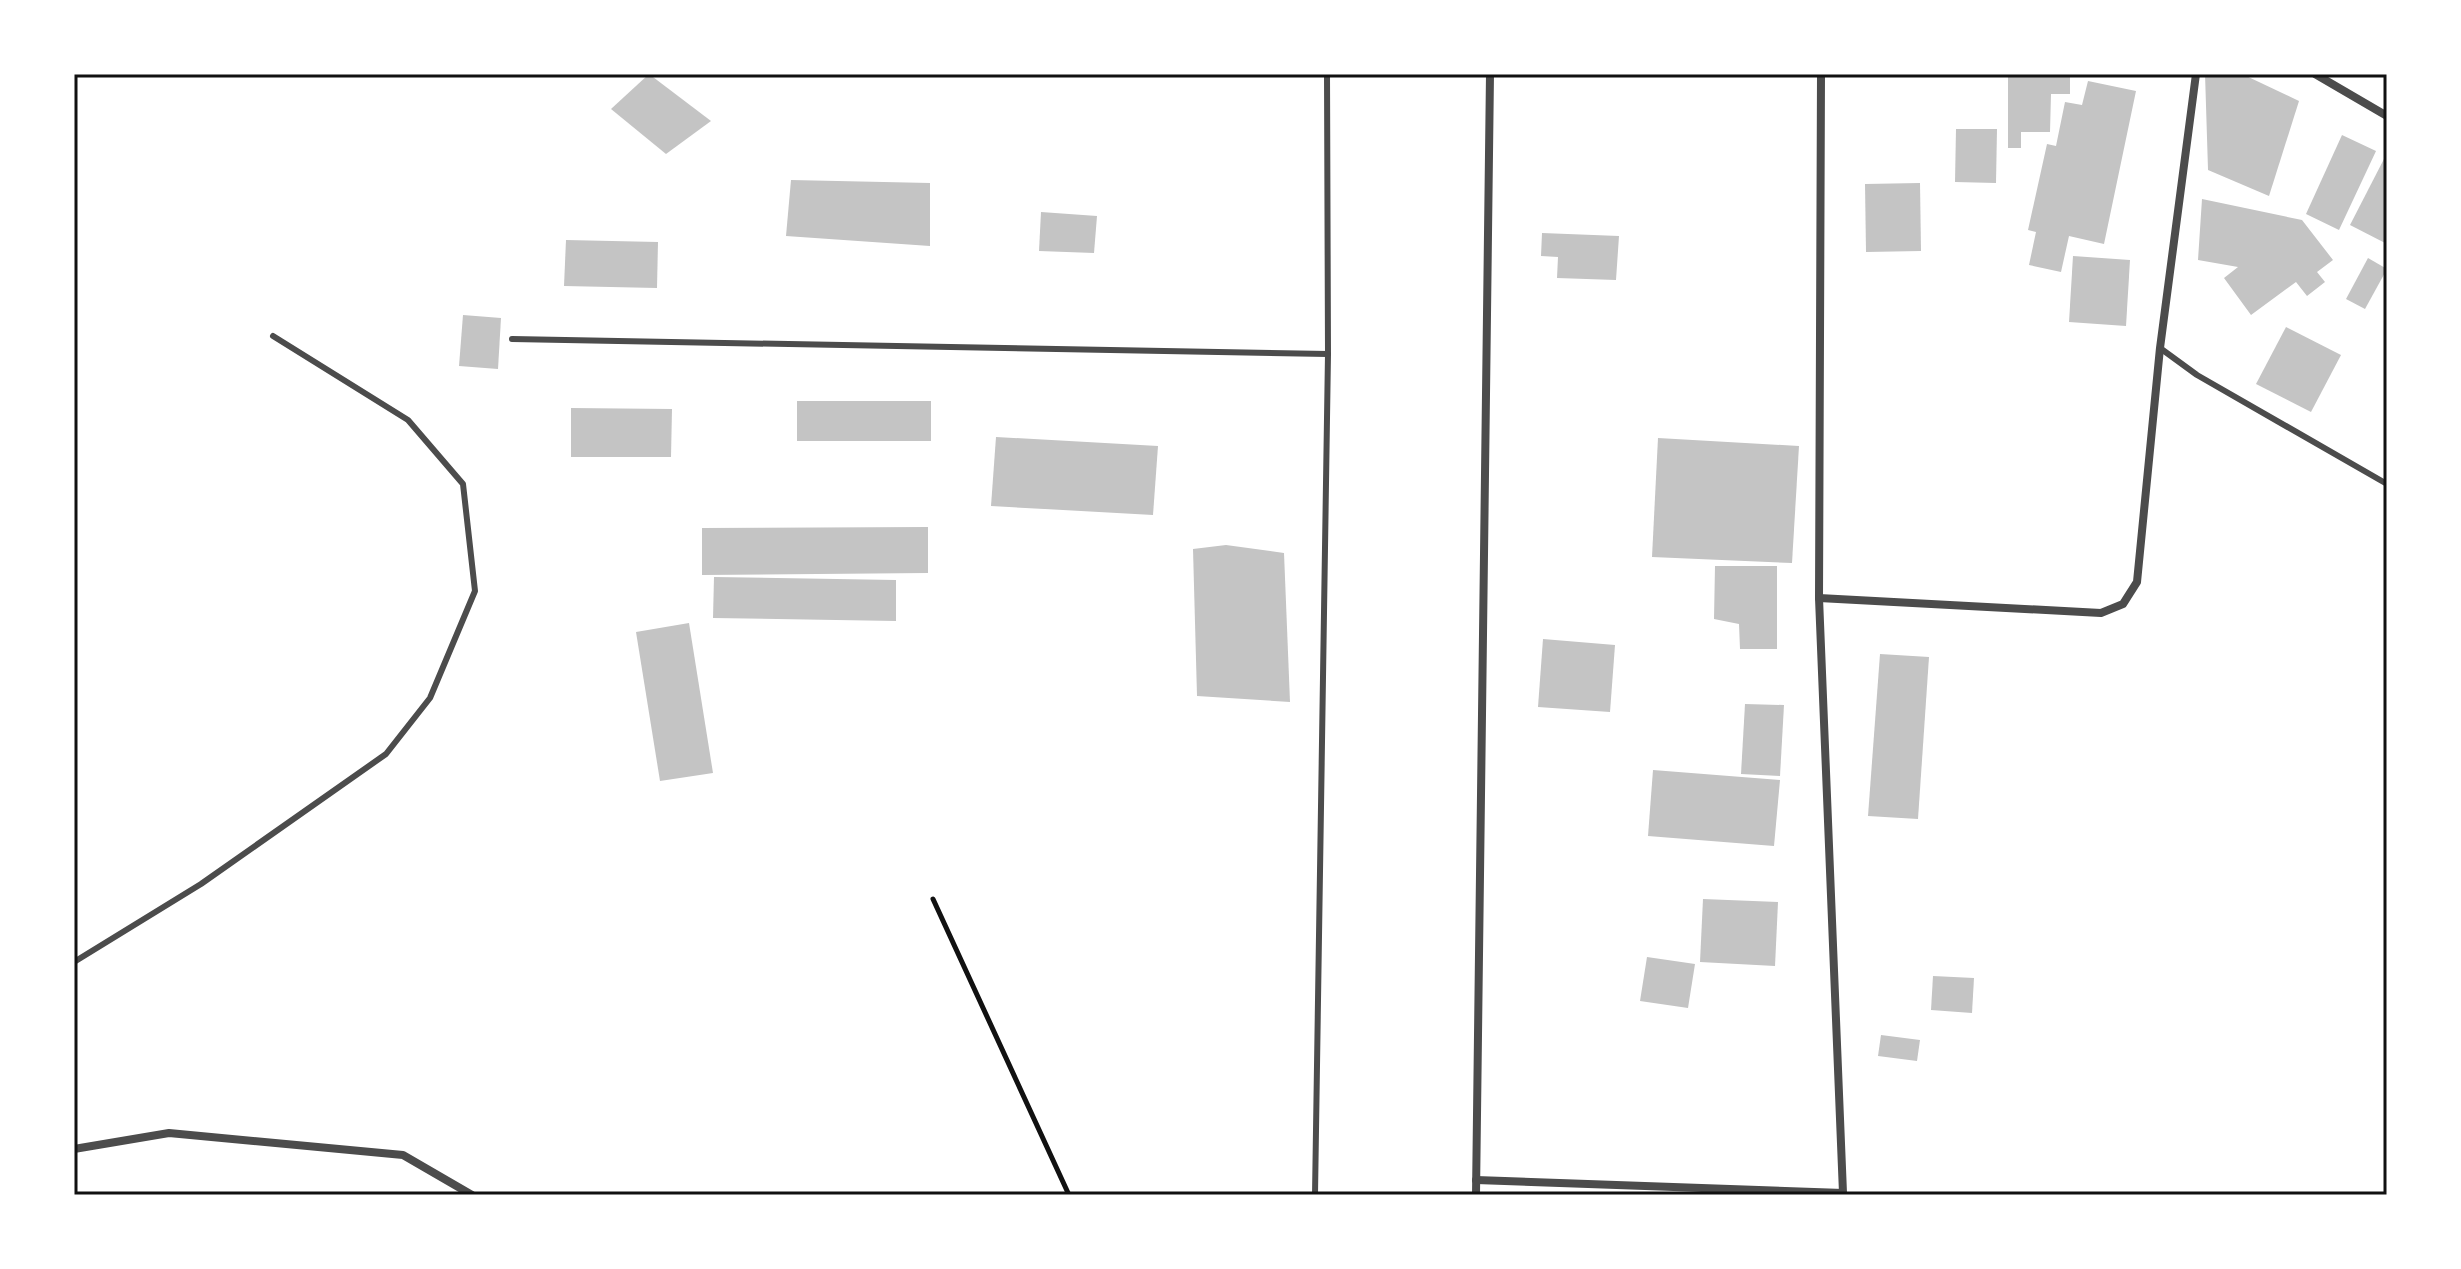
<svg xmlns="http://www.w3.org/2000/svg" width="2461" height="1269" viewBox="0 0 2461 1269" font-family="Raleway,sans-serif">
<style>
.building{fill:#c4c4c4}
.lines{fill:none;stroke-linecap:round;stroke-linejoin:round}
.path{stroke:#111;stroke-width:5}
.service{stroke:#4c4c4c;stroke-width:6}
.minor{stroke:#4c4c4c;stroke-width:8}
.neatline{fill:none;stroke:#111;stroke-width:3}
</style>
<rect width="100%" height="100%" fill="#fff"/>
<!-- building -->
<g class="building">
<polygon points="649,74 711,121 666,154 611,109"/>
<polygon points="2008,74 2070,74 2070,94 2051,94 2050,132 2021,132 2021,148 2008,148"/>
<polygon points="2205,74 2242,74 2299,101 2269,196 2208,170"/>
<polygon points="2088,81 2136,91 2104,244 2069,236 2061,272 2029,265 2036,232 2028,230 2047,144 2056,146 2065,102 2082,105"/>
<polygon points="1956,129 1997,129 1996,183 1955,182"/>
<polygon points="2342,135 2376,151 2339,230 2306,214"/>
<polygon points="2385,157 2387,158 2387,244 2350,225"/>
<polygon points="791,180 930,183 930,246 786,236"/>
<polygon points="1920,183 1921,251 1866,252 1865,184"/>
<polygon points="2202,199 2302,220 2333,260 2317,272 2325,282 2307,296 2296,282 2251,315 2224,278 2238,267 2198,260"/>
<polygon points="1041,212 1097,216 1094,253 1039,251"/>
<polygon points="1542,233 1619,236 1616,280 1557,278 1558,257 1541,256"/>
<polygon points="566,240 658,242 657,288 564,286"/>
<polygon points="2073,256 2130,260 2126,326 2069,322"/>
<polygon points="2368,258 2387,269 2365,309 2346,299"/>
<polygon points="463,315 501,318 498,369 459,366"/>
<polygon points="2286,327 2341,355 2311,412 2256,384"/>
<rect x="797" y="401" width="134" height="40"/>
<polygon points="571,408 672,409 671,457 571,457"/>
<polygon points="996,437 1158,446 1153,515 991,506"/>
<polygon points="1658,438 1799,446 1792,563 1652,557"/>
<polygon points="928,527 928,573 702,575 702,528"/>
<polygon points="1226,545 1284,553 1290,702 1197,696 1193,549"/>
<polygon points="1715,566 1777,566 1777,649 1740,649 1739,624 1714,619"/>
<polygon points="714,577 896,580 896,621 713,618"/>
<polygon points="689,623 713,773 660,781 636,632"/>
<polygon points="1543,639 1615,645 1610,712 1538,707"/>
<polygon points="1880,654 1929,657 1918,819 1868,816"/>
<polygon points="1745,704 1784,705 1780,776 1741,774"/>
<polygon points="1653,770 1780,780 1774,846 1648,836"/>
<polygon points="1703,899 1778,902 1775,966 1700,962"/>
<polygon points="1647,957 1695,964 1688,1008 1640,1001"/>
<polygon points="1933,976 1974,978 1972,1013 1931,1010"/>
<polygon points="1881,1035 1920,1040 1917,1061 1878,1056"/>
</g>
<g class="lines">
<!-- path -->
<polyline class="path" points="933,899 1069,1195"/>
<!-- service -->
<g class="service">
<polyline points="512,339 1328,354"/>
<polyline points="2160,348 2197,375 2387,484"/>
<polyline points="74,962 201,884 386,754 430,698 475,591 463,484 408,420 273,336"/>
<polyline points="1315,1195 1328,354 1327,74"/>
</g>
<!-- minor -->
<g class="minor">
<polyline points="2315,74 2387,116"/>
<polyline points="1819,598 2101,613 2123,604 2137,582 2160,348 2196,74"/>
<polyline points="74,1149 169,1133 403,1155 472,1195"/>
<polyline points="1476,1180 1843,1193 1819,598 1821,74"/>
<polyline points="1476,1195 1490,74"/>
</g>
</g>
<!-- border -->
<rect width="2461" height="1269" fill="none" stroke="#ffffff" stroke-width="152"/>
<rect x="76" y="76" width="2309" height="1117" class="neatline"/>
</svg>
